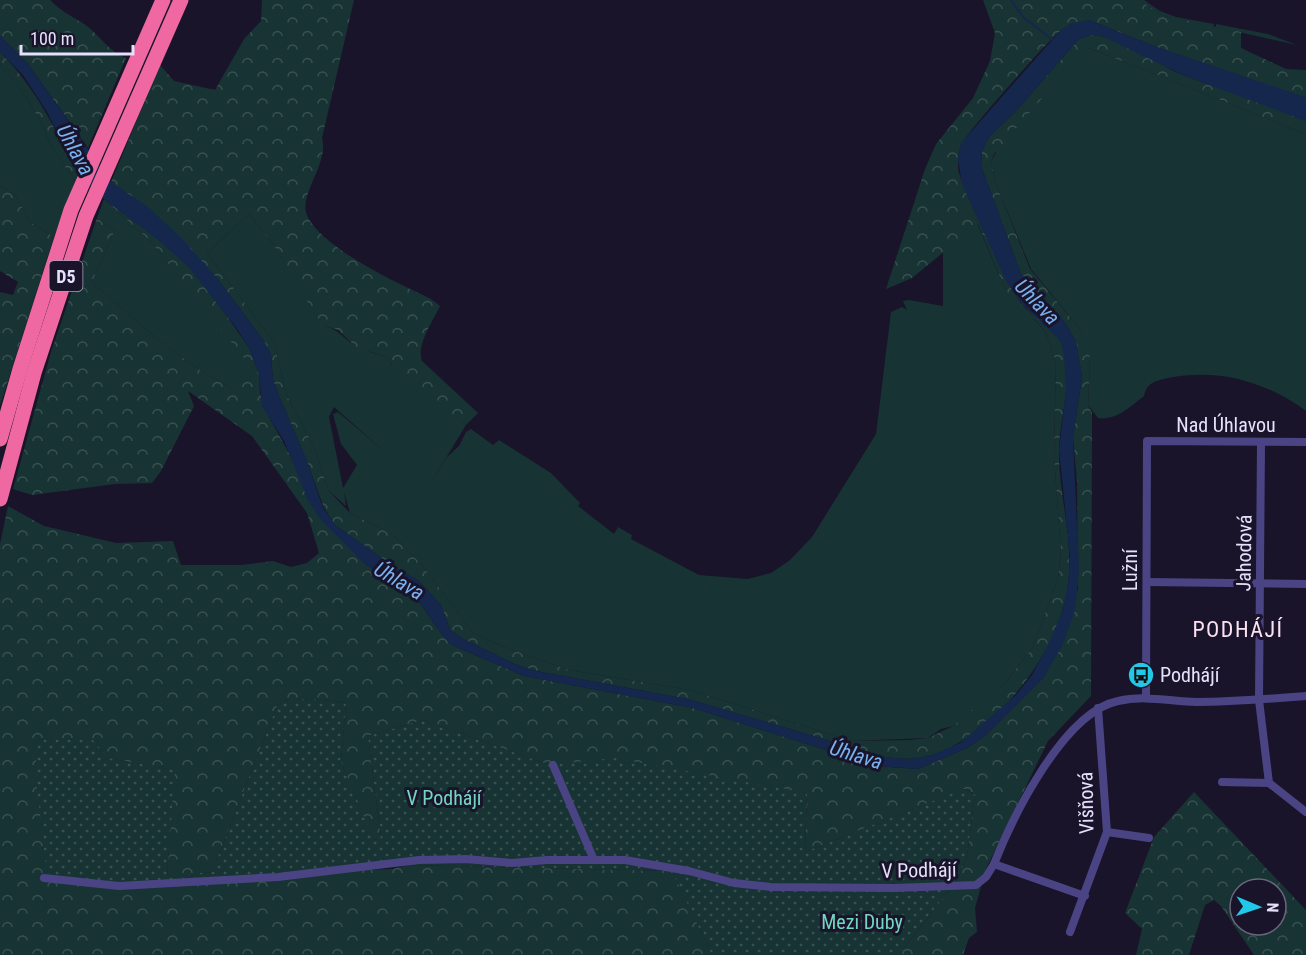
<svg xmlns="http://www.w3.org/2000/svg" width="1306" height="955" viewBox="0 0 1306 955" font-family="'Roboto Condensed',sans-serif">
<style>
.grass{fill:#183333;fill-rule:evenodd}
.forest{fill:url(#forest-crowns);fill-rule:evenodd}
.garden{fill:url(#garden-dots)}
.water{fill:#15274d}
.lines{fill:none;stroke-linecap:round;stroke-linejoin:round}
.stream{stroke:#15274d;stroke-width:2}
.street{stroke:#4b4484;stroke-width:8}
.highway{stroke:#ef68a1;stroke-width:15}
.labels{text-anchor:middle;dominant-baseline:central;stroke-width:6;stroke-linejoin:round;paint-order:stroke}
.shield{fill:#19142a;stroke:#a8a3bd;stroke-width:1.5}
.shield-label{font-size:18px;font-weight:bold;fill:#e5e0fc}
.street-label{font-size:20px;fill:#e5e0fc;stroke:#19142a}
.poi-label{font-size:20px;fill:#e5e0fc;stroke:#19142a;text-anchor:start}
.park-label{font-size:20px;fill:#73d6c3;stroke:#19142a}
.water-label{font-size:21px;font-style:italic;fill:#79b2f1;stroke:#19142a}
.quarter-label{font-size:22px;letter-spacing:1.5px;fill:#fce2f1;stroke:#19142a}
</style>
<defs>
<pattern id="forest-crowns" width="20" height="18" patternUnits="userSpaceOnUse" patternTransform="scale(1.5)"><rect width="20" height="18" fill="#183333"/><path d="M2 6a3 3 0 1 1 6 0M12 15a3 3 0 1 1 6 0" fill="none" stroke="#395051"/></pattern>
<pattern id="garden-dots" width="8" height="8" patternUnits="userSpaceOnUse" patternTransform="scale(1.5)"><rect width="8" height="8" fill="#183333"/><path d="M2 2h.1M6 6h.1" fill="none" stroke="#395051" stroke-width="1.8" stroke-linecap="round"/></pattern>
</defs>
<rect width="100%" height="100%" fill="#19142a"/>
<!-- grass -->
<g class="grass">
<polygon points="1139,0 1144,0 1160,11 1176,17 1214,24 1213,27 1164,16"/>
<polygon points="1216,24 1268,34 1297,45 1216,27"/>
<path d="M 1089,48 L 1306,134 L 1306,411 C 1265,381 1218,368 1168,378 C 1156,381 1147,382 1144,396 C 1131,406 1116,421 1098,418 L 1088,405 L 1090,357 L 1081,330 L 1031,269 L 996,184 L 991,162 L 998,148 L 1082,51 Z"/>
<polygon points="0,65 19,86 44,127 49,142 75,182 54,237 30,222 15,195 0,186"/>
<path d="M 104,199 L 151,242 L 245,358 L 245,383 L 231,388 C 178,360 136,321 92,282 L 115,230 L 97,218 Z"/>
<path d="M 249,214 L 273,244 L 325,326 C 335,329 338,332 346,339 C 357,349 373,353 388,357 L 392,366 L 440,410 L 454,415 L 466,425 L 429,486 L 447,457 L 459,446 L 466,432 L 471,429 L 493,445 L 499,440 L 551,473 L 580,503 L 578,506 L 614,534 L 618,527 L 632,535 L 631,539 L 699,575 L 748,579 L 771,573 L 790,560 L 812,537 L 876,434 L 891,312 L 902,307 L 907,310 L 903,301 L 909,300 L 943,306 L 943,252 L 977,223 L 1005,289 L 1045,331 L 1056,362 L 1054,457 L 1061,552 L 1058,578 L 1033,647 L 1007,681 L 981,705 L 953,726 L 941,729 L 928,738 L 852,741 L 690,690 L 569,670 L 502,646 L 473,633 L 422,565 L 393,535 L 350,513 L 344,492 L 346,506 L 328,490 L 315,449 L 287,396 L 274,342 L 207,253 ZM 334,407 L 384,451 L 338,412 L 333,414 L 341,444 L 357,465 L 343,488 L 329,417 Z"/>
</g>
<!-- forest -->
<g class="forest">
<path d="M 0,0 L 50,0 C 60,10 69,15 81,22 C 98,32 107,51 126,58 L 88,148 L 28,64 L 0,36 Z"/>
<path d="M 262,0 L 354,0 L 322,138 C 329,162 301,192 306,212 C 313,239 375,272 400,284 C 413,291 429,296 440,306 C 433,321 416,345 422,361 L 478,413 L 466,425 C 457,417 451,415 441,411 C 417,400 398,381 388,357 L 357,348 L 338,330 L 325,326 L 316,316 L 273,244 L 249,214 L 207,253 L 274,342 L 287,396 L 315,449 L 328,490 L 350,513 L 393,535 L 422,565 L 473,633 L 502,646 L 569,670 L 690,690 L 852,741 L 910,740 L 928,738 L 953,726 L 1007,681 L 1033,647 L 1058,578 L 1061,552 L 1054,457 L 1056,362 L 1045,331 L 1035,320 L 1023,316 L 1005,289 L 978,224 L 912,278 L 886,289 L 925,169 L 936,144 L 973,98 L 990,61 L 995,33 L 983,0 L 1139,0 L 1164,16 L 1241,32 L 1241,48 L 1286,69 L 1306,70 L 1306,98 L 1159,48 L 1089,20 C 1080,23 1067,26 1059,32 C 1046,43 965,134 961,145 C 959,151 958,161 958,168 C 958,180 1012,292 1021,303 C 1032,317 1054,325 1061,342 C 1075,377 1060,413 1059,449 C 1058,494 1074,538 1068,584 C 1060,652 997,733 932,755 C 916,760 901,759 885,757 L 688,699 L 536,671 L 517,665 L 461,638 L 450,630 L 441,605 L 418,580 L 397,569 L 335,525 L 324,508 L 306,459 L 279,396 L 273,380 L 271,355 L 264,341 L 216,277 L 111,182 L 160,65 L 174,81 L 215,90 L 244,39 L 261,21 Z"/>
<path d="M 1090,35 C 1124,36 1153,63 1183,75 C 1224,91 1266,102 1306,121 L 1306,134 L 1089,48 L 1082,52 L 994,154 L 991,162 L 996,184 L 1030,269 L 1081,330 L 1087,344 L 1090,357 L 1088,405 L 1092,413 L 1091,696 L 1048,741 L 986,869 L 975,908 L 977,932 L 969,938 L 963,955 L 899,955 L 958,878 L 967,856 L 975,794 L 964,789 L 805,852 L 807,793 L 549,765 L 423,720 L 368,736 L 381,838 L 373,840 L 341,762 L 346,702 L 309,699 L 279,701 L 212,872 L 167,877 L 174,770 L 107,758 L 89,737 L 48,882 L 391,869 L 410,865 L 673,871 L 712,955 L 0,955 L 0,544 L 8,506 L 44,526 L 116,543 L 173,541 L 181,565 L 241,565 L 273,561 L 291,567 L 307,563 L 319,553 L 307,513 L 252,436 L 188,391 L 194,406 L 161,471 L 152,483 L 115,484 L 32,495 L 13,489 L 51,352 L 97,218 L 115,230 L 92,282 C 136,321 178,360 231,388 L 245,382 L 244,358 L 151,242 L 104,199 L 158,239 L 187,265 L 213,296 L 249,348 L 259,374 L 260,393 L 269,417 L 296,466 L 308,500 L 364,563 L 419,602 L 443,636 L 452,645 L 524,676 L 693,708 L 876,766 L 918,769 L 967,748 L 985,736 L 1044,677 L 1078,589 L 1077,481 L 1073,437 L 1082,377 L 1076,342 L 1066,324 L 1021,274 L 981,166 L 982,151 L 989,137 L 1016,111 L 1078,40 Z"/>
<path d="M 0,52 C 37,89 54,128 78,173 L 75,182 L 49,142 L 44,127 L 19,86 L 0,65 Z"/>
<polygon points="0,186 15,195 30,222 54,237 0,406 0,292 13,295 18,282 0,271"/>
<path d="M 1194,792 L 1306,910 L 1306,955 L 1254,955 L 1221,906 L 1214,900 L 1205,905 L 1189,955 L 1136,955 L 1142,929 L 1125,913 L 1154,837 ZM 1240,889 L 1276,889 L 1276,925 L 1240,925 Z"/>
</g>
<!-- garden -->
<polygon class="garden" points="309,699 346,702 341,762 374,840 381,837 368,736 423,720 549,765 614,758 807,793 805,852 963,789 975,794 967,856 958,878 899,955 712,955 672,871 410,865 217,884 48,882 35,772 38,740 90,737 108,758 175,770 167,876 212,872 279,701"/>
<!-- water -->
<polygon class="water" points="1089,20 1159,48 1302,96 1306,98 1306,121 1183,75 1102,36 1090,35 1078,40 1016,111 989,137 982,151 981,166 1021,274 1066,324 1076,342 1082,377 1073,437 1079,571 1075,610 1063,644 1044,677 985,736 967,748 918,769 876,766 693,708 524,676 452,645 443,636 419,602 364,563 322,521 308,500 284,441 262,406 259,374 249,348 237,329 187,265 157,239 104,199 78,173 47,112 23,75 0,52 0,36 28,64 111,182 148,207 183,240 216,277 264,341 271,355 273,380 279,396 306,459 323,508 335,525 397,569 418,580 441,605 450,630 461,638 517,665 536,671 688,699 885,757 907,759 930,756 960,743 1016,695 1032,675 1048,645 1063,610 1068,585 1070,557 1059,449 1066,390 1064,355 1060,340 1021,303 1006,281 962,184 958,159 961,143 1061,30 1072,23"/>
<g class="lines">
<!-- stream -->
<polyline class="stream" points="1011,0 1023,17 1054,41"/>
<!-- street -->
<g class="street">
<polyline points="1147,582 1306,584"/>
<polyline points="1146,698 1147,441 1306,442"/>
<polyline points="553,765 594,860"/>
<polyline points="1222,782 1269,783 1259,700 1261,442"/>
<polyline points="1269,783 1306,812"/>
<polyline points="1107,832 1149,838"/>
<polyline points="994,864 1085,896"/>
<path d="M 44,878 L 119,886 L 278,877 L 419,860 L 466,859 L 512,863 L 547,860 L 625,860 L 689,871 L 734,883 L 771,887 L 894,888 L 976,885 L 986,877 L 994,864 C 1013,816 1064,712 1118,701 C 1144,695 1169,701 1196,702 C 1233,702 1269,699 1306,696"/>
<polyline points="1070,932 1107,832 1098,708"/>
</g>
<!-- highway -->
<g class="highway">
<polyline points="0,439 20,369 71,210 163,0"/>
<polyline points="0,499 34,373 86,216 181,0"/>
</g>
</g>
<!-- icons -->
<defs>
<g id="bus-disc" transform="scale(1.35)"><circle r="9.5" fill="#21c8e7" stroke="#19142a"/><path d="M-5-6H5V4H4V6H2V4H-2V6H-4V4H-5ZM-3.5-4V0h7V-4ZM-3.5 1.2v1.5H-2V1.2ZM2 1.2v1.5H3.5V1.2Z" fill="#111"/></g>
</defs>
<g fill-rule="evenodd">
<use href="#bus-disc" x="1141" y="675"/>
</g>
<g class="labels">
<!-- shield labels -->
<rect class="shield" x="49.5" y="261" width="33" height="30" rx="4.5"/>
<g class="shield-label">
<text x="66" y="276">D5</text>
</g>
<!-- street labels -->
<g class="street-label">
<text x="1226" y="425">Nad Úhlavou</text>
<text transform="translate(1244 553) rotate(-89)">Jahodová</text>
<text transform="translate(1130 570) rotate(-90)">Lužní</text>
<text transform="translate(1086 803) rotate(-91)">Višňová</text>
<text transform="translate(919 870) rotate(-1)">V Podhájí</text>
</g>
<!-- poi labels -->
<g class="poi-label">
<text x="1160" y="675">Podhájí</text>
</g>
<!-- park labels -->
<g class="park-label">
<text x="444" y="798">V Podhájí</text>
<text x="862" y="922">Mezi Duby</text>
</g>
<!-- water labels -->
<g class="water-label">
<text transform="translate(75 150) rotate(61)">Úhlava</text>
<text transform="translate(1037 302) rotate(46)">Úhlava</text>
<text transform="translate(399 581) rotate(31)">Úhlava</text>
<text transform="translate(856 755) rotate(17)">Úhlava</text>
</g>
<!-- quarter labels -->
<g class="quarter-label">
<text x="1238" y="629">PODHÁJÍ</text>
</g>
</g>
<!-- north arrow -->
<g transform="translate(1258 907) rotate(92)"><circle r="28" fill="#19142a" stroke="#6b667e" stroke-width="1.5"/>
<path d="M0-4.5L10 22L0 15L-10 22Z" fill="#21c8e7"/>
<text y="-9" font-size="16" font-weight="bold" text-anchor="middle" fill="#e5e0fc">N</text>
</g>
<!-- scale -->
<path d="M21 45v9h112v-9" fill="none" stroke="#e5e0fc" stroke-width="3"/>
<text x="30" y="45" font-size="18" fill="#e5e0fc" stroke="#19142a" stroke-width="4.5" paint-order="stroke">100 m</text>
</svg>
